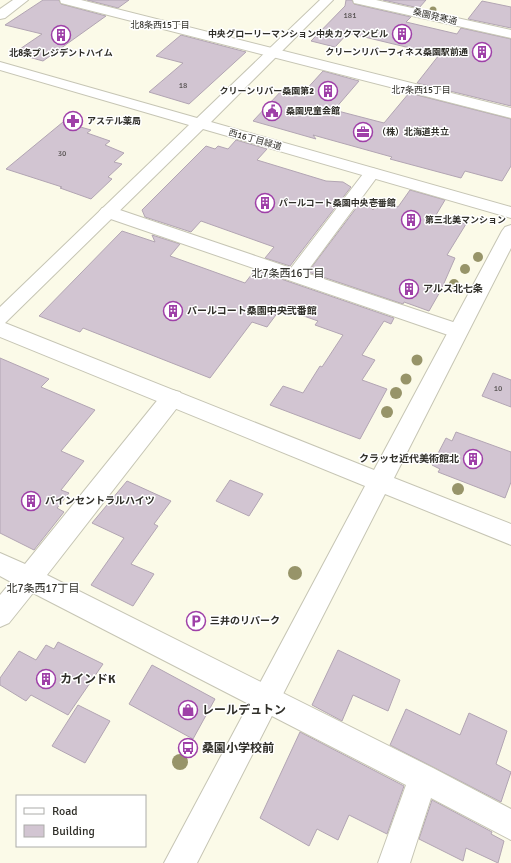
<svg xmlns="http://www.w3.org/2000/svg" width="511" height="863" viewBox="0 0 511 863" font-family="Signika,'Noto Sans JP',sans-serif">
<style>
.building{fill:#d2c5d2;stroke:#b2a5b3}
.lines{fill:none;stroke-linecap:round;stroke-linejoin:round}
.street-casing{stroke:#c6c5b4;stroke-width:2}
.secondary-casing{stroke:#c6c5b4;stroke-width:2}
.street{fill:#fff;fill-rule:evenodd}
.secondary{fill:#fff;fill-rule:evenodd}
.tree{fill:#979469}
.labels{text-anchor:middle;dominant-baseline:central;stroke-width:3;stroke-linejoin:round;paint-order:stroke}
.number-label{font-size:8px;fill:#585453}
.far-street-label{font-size:9px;fill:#302f29;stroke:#fff}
.far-neighbourhood-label{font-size:9px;fill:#302f29;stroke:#fff}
.far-poi-label{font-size:9px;font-weight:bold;fill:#302f29;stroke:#fff;text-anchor:start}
.poi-label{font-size:10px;font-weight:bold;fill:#302f29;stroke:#fff;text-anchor:start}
.neighbourhood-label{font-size:11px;fill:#302f29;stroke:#fff}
.near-poi-label{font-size:12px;font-weight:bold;fill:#302f29;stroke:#fff;text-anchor:start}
</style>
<rect width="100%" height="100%" fill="#fbfae8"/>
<!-- building -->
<g class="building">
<polygon points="43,0 59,0 61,4 106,16 43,61 14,53 42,34 5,25"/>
<polygon points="87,0 129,0 118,8"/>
<polygon points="346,0 352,0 354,4 411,17 406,22 457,34 461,28 511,39 511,106 417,83 439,55 348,33 335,47 311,41 345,6"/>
<polygon points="383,0 426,0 419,8"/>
<polygon points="482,1 511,7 511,28 468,19"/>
<polygon points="181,35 246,52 189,104 149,92 183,63 156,56"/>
<polygon points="323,71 359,81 334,110 384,123 409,93 511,119 511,166 502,181 465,171 461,178 390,159 392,157 313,135 316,139 253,121 284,88 303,93"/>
<polygon points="63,122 91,130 87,133 110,141 105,145 124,153 114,162 122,164 108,177 112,179 91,199 60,188 62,187 6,169"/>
<polygon points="236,140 267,149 257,160 326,181 343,182 351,187 290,266 265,258 274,247 201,221 191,232 145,217 142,210 206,146 215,149 218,146 228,149"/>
<polygon points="410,190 445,200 436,215 466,224 447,255 455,258 441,290 429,311 404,302 403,304 308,272 363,199 373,210 379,201 398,207"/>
<polygon points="122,231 155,242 152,235 180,244 170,256 245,283 255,270 394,318 391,324 384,321 362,355 375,360 362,380 387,389 360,439 270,405 283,386 303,393 320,366 322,367 343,335 315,325 318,321 281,308 267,327 252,322 210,378 83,328 80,332 39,316"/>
<polygon points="0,358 49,379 41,387 95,410 61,451 84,461 61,490 69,493 57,508 64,512 34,550 0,533"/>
<polygon points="493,373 511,380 511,407 482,396"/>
<polygon points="456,432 511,452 511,482 505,498 438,472 440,469 432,465 446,438 452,441"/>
<polygon points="230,480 263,494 249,516 216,501"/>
<polygon points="127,481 171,501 154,524 158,526 131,564 154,574 133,606 91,585 124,538 92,523"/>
<polygon points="58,642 103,664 68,715 31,695 26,701 0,685 0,678 19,651 36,660 46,645 54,649"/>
<polygon points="338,650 400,680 388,711 353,695 342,721 312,705"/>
<polygon points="152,665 215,699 193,739 129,704"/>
<polygon points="78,705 110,721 85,763 52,746"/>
<polygon points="406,709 460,735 469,713 507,731 496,764 511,772 501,802 390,745"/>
<polygon points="300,732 404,786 387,834 349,815 338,840 317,829 309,846 260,818"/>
<polygon points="432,800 492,832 491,834 504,841 498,863 466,848 463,861 419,839"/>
</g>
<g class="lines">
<!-- street casing -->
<g class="street-casing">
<g id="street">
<polygon points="13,0 28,0 5,18 0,19 0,9"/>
<polygon points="60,0 81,0 511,108 511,118 61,3"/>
<polygon points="372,168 378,170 380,173 306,273 465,326 468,331 465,336 458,338 451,336 102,216 99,212 102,208 108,207 114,208 291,268 366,170"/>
<polygon points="172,390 180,392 183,398 180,404 47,575 433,768 511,809 511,840 431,798 410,863 378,863 406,785 33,593 9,623 0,627 0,595 11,582 0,576 0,553 25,564 164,392"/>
</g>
</g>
<!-- secondary casing -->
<g class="secondary-casing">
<g id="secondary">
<polygon points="320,0 333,0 211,122 511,207 511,218 203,129 5,323 374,470 502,231 505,227 511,225 511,248 394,478 511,524 511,545 385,494 197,863 164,863 365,486 0,337 0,307 189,125 0,70 0,62 197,118"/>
<polygon points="353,0 376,0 511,30 511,38 359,4 354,3"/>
</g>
</g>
<!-- street -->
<use href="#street" class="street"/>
<!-- secondary -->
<use href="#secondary" class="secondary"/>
</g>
<!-- trees -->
<g class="tree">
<circle cx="433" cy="10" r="3.5"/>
<circle cx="478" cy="257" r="5"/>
<circle cx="465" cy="269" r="5"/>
<circle cx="454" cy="284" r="5"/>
<circle cx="417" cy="360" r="5.5"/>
<circle cx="406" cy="379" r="5.5"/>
<circle cx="396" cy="393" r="6"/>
<circle cx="387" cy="412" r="6"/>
<circle cx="458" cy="489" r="6"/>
<circle cx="295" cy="573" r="7"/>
<circle cx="180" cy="762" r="8"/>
</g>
<!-- icons -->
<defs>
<g id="building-ring" transform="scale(1)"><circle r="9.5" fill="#fff" stroke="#9f40a8" stroke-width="1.5"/><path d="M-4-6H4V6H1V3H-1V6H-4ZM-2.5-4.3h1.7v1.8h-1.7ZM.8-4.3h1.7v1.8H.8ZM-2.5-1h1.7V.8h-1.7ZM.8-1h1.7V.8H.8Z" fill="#9f40a8"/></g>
<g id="civic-ring" transform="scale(1)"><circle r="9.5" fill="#fff" stroke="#9f40a8" stroke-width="1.5"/><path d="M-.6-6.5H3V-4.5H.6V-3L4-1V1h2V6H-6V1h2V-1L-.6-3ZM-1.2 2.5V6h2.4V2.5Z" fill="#9f40a8"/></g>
<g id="pharmacy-ring" transform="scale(1)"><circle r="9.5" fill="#fff" stroke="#9f40a8" stroke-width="1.5"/><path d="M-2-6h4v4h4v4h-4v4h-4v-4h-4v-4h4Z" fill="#9f40a8"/></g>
<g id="office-ring" transform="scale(1)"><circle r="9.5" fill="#fff" stroke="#9f40a8" stroke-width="1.5"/><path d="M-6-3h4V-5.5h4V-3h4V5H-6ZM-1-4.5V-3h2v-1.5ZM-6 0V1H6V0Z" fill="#9f40a8"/></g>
<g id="parking-ring" transform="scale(1)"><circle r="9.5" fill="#fff" stroke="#9f40a8" stroke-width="1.5"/><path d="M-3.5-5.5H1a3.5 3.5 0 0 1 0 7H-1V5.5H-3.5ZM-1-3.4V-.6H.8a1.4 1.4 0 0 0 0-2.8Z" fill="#9f40a8"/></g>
<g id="shop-ring" transform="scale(1)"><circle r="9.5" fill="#fff" stroke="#9f40a8" stroke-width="1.5"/><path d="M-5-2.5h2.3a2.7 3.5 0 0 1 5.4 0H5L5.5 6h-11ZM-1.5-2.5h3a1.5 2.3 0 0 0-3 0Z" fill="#9f40a8"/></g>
<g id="bus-ring" transform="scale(1)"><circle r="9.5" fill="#fff" stroke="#9f40a8" stroke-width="1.5"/><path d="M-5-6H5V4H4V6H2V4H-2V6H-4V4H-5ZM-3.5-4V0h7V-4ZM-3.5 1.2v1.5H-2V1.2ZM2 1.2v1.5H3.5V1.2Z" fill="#9f40a8"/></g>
</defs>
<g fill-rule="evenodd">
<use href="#building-ring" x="402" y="34"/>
<use href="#building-ring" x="61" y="35"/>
<use href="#building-ring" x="482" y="52"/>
<use href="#building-ring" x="328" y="91"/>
<use href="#civic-ring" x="272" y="111"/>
<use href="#pharmacy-ring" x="73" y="121"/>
<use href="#office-ring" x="363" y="132"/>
<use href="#building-ring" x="265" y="203"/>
<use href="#building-ring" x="411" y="220"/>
<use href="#building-ring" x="409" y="289"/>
<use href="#building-ring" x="173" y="311"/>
<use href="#building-ring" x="473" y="459"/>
<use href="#building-ring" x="31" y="501"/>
<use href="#parking-ring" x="196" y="621"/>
<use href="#building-ring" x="46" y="679"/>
<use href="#shop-ring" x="188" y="710"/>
<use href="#bus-ring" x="188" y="748"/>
</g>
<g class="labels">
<!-- number labels -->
<g class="number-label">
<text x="350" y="15">181</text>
<text x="183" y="85">18</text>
<text x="62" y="153">30</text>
<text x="498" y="388">10</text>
</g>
<!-- far-street labels -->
<g class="far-street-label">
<text transform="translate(435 17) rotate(13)">桑園発寒通</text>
<text transform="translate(255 140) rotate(16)">西16丁目緑道</text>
</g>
<!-- far-neighbourhood labels -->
<g class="far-neighbourhood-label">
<text x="160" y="25">北8条西15丁目</text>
<text x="421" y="90">北7条西15丁目</text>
</g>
<!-- far-poi labels -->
<g class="far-poi-label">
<text x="388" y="34" text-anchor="end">中央グローリーマンション中央カクマンビル</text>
<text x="468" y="52" text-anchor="end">クリーンリバーフィネス桑園駅前通</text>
<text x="61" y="53" text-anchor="middle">北8条プレジデントハイム</text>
<text x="314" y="91" text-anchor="end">クリーンリバー桑園第2</text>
<text x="286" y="111">桑園児童会館</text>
<text x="87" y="121">アステル薬局</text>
<text x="377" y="132">（株）北海道共立</text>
<text x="279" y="203">パールコート桑園中央壱番館</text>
<text x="425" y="220">第三北美マンション</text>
</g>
<!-- poi labels -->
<g class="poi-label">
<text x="423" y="289">アルス北七条</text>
<text x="187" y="311">パールコート桑園中央弐番館</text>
<text x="459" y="459" text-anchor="end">クラッセ近代美術館北</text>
<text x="45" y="501">パインセントラルハイツ</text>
<text x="210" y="621">三井のリパーク</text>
</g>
<!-- neighbourhood labels -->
<g class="neighbourhood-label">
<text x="288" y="273">北7条西16丁目</text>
<text x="43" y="588">北7条西17丁目</text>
</g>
<!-- near-poi labels -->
<g class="near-poi-label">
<text x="60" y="679">カインドK</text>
<text x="202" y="710">レールデュトン</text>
<text x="202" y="748">桑園小学校前</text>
</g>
</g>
<!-- legend -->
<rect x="16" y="795" width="130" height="52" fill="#ffffff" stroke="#acaca9"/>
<rect x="24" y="808" width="20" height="6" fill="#ffffff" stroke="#acaca9"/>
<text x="52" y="815" font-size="12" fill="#302f29">Road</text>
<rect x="24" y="825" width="20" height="12" fill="#d2c5d2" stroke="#acaca9"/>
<text x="52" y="835" font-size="12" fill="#302f29">Building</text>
</svg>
